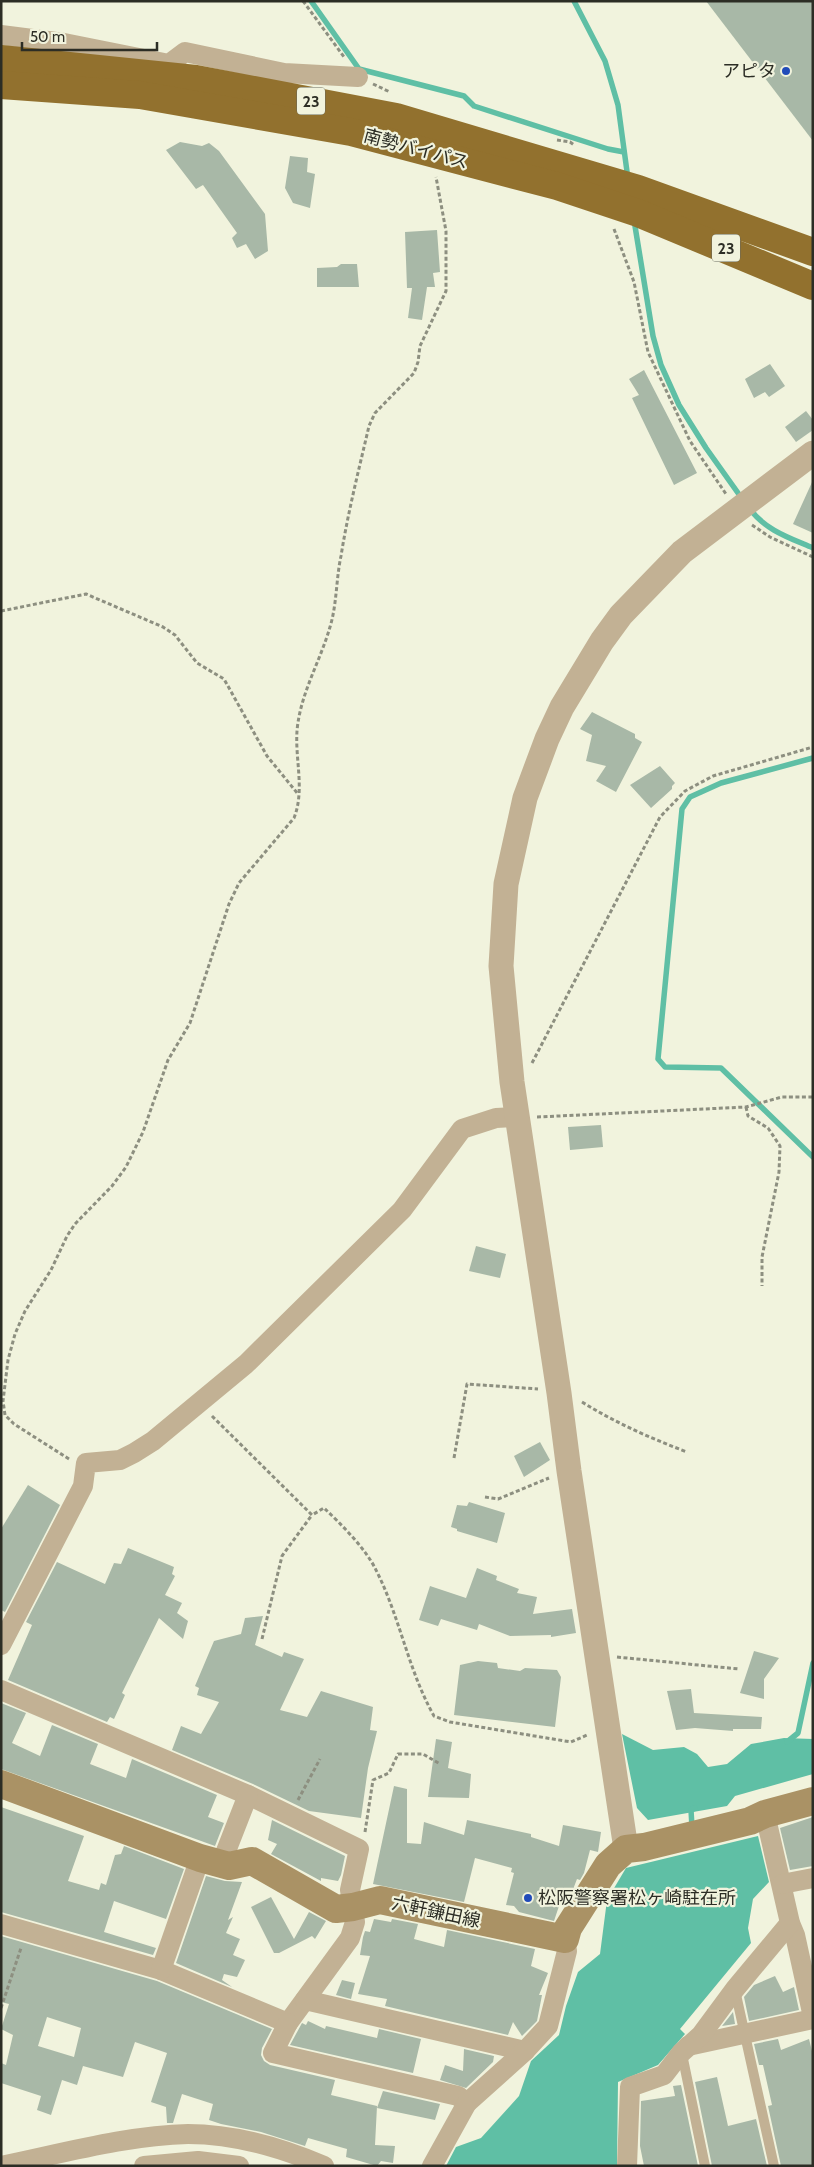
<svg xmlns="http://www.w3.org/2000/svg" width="814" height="2167" viewBox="0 0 814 2167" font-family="Cabin,'Noto Sans JP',sans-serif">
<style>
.water{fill:#5fbfa5}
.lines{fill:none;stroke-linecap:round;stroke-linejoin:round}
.stream{stroke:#5fbfa5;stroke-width:5.5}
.building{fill:#a8b8a7;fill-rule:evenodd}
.path{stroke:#8d8f80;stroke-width:3;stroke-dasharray:4 2.5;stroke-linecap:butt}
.service{stroke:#c2b194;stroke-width:10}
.minor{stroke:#c2b194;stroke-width:20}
.tertiary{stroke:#c2b194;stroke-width:25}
.secondary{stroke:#aa9265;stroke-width:28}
.trunk{stroke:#92712e;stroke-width:28}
.poi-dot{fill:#214bb9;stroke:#f1f3dd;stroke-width:2}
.labels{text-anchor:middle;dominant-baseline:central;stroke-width:4.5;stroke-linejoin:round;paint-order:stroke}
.shield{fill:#f1f3dd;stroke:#67685c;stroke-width:1}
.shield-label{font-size:16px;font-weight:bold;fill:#2c2d25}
.poi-label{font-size:18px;fill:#2c2d25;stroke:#f1f3dd;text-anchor:end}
.street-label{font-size:18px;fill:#2c2d25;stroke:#f1f3dd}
</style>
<rect width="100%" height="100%" fill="#f1f3dd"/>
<!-- water -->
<g class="water">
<polygon points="622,1734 653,1750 684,1747 697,1754 708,1767 727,1764 751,1744 784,1738 813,1739 813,1774 735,1796 727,1806 648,1820 637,1808"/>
<polygon points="758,1836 769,1882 753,1899 748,1928 751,1943 680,2029 685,2034 658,2065 618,2082 617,2166 446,2166 456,2147 481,2138 519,2096 531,2061 559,2035 566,2006 578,1972 600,1954 607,1900 626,1868"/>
</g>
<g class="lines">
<!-- stream -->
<g class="stream">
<polyline points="311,1 359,69 464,96 474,106 608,149 624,152"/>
<polyline points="574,1 605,61 618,105 628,179"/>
<polyline points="634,220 653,336 661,365 679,405 706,448 743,500"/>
<path d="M 750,509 C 765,530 790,538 813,548"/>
<polyline points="813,758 721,783 690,797 682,809 658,1059 665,1067 721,1068 813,1157"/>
<polyline points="787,1742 798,1733 813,1663"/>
<polyline points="692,1827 691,1810 695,1808"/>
</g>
</g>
<!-- building -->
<g class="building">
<polygon points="706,1 813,1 813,141"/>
<polygon points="180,142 202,146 209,143 219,151 265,214 268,251 255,259 246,244 237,248 232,238 237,233 203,185 196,189 166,150"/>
<polygon points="290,156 308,158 307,172 315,174 310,208 293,203 285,188"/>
<polygon points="437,230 440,272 433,273 435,287 427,287 422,320 408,318 412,288 407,288 405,232"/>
<polygon points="341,264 357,264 359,287 317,287 317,268 337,267"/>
<polygon points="770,364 785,386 769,397 765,392 754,398 745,379"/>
<polygon points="644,370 697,473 674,485 632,398 639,395 629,379"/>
<polygon points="806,411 813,420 813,430 796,442 785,427"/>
<polygon points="813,480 813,533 793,524"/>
<polygon points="592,712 635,734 635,738 642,742 616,792 596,781 606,766 586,761 592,735 580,729"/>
<polygon points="660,766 675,783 672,786 672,789 651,808 630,785"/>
<polygon points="601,1125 603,1147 570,1150 568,1127"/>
<polygon points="476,1246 506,1254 500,1278 469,1271"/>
<polygon points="540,1442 550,1460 524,1477 514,1456"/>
<polygon points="28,1485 60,1505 5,1612 1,1610 1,1529"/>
<polygon points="469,1502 505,1513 497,1543 457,1531 457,1529 451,1527 457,1505 467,1506"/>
<polygon points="128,1548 174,1567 172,1574 175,1576 165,1595 182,1603 177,1613 188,1621 183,1639 159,1618 122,1693 125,1695 114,1719 110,1717 107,1722 8,1680 32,1625 26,1622 57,1562 105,1584 114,1563 121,1564"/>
<polygon points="477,1568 497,1576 496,1580 519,1589 517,1593 537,1597 533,1614 572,1609 576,1633 551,1637 551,1635 510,1636 479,1624 477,1630 441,1619 438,1626 419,1620 430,1586 466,1598"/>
<polygon points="263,1616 255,1645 282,1657 284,1652 304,1659 280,1710 307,1717 321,1691 373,1707 370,1730 377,1731 368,1768 361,1818 309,1811 253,1784 172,1750 181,1726 201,1734 219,1702 197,1695 199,1688 195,1686 214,1641 241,1634 245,1618"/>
<polygon points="754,1651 779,1658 764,1679 764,1699 740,1693"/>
<polygon points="478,1661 497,1663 498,1668 520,1671 525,1668 557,1670 561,1677 555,1727 454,1715 460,1665"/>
<polygon points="691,1689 694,1713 762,1717 761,1729 733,1729 733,1731 695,1728 676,1730 667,1691"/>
<polygon points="1,1703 26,1713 12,1743 40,1756 52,1725 98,1744 90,1764 126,1778 132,1759 217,1795 208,1817 224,1823 215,1846 1,1769"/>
<polygon points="436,1739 452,1742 448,1768 471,1774 469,1798 428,1797"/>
<polygon points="394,1786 407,1789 407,1843 421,1844 424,1822 464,1835 467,1820 531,1834 531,1837 559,1846 563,1825 601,1832 598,1852 590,1850 584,1873 580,1880 577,1879 572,1892 564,1891 554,1921 519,1912 514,1906 506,1905 514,1873 511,1872 512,1868 475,1858 464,1902 373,1884"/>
<polygon points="1,1807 84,1836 68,1881 99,1890 101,1883 106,1885 115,1855 121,1854 124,1846 184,1869 166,1919 114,1901 104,1932 156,1948 153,1955 1,1912"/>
<polygon points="813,1817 813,1866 790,1870 780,1828"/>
<polygon points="272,1820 345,1856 341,1875 338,1881 321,1878 321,1881 271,1854 277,1844 268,1840"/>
<polygon points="206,1876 225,1881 242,1882 228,1920 233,1917 226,1933 240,1939 233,1955 245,1960 237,1977 224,1974 222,1980 232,1987 176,1963"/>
<polygon points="271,1897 294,1939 309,1912 326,1921 315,1939 312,1936 279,1953 274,1953 251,1907"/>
<polygon points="374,1919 391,1922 392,1919 418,1924 414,1939 444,1947 447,1930 535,1949 531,1966 548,1973 539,1995 542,1995 537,2021 522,2036 513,2022 508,2035 385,2006 387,1999 358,1994 370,1956 360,1955 363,1937 365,1931 370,1932"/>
<path d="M 1,1936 L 157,1981 L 272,2029 L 262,2048 L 261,2055 L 264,2061 L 270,2065 L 335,2080 L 331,2095 L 377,2106 L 375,2145 L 395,2146 L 393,2163 L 381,2161 L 377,2166 L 346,2157 L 347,2149 L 308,2138 L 305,2146 L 261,2132 L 221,2124 L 209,2120 L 213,2104 L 182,2094 L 173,2123 L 167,2123 L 166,2107 L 151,2102 L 167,2053 L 135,2042 L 123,2077 L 83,2066 L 77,2085 L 62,2080 L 51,2115 L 37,2110 L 41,2096 L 1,2083 L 1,2063 L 6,2065 L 13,2035 L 1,2029 L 9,2004 L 1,2002 ZM 47,2017 L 81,2028 L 74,2057 L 38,2046 Z"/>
<polygon points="775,1976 783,1992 794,1987 799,2010 749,2021 744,1997 754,1985"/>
<polygon points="342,1980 355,1983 351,1999 336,1995"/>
<polygon points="733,2012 735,2024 722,2026"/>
<polygon points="308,2021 325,2029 326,2026 377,2038 379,2029 421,2039 413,2073 290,2045 302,2023 306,2025"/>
<polygon points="778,2039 781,2050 809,2039 813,2055 813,2166 781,2166 768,2106 772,2105 763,2065 759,2065 754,2044"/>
<polygon points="464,2049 494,2056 493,2062 466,2088 440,2080 445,2065 463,2071"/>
<polygon points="717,2077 728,2126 756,2119 767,2166 712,2166 695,2082"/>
<polygon points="681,2085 698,2166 644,2166 640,2146 641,2101 675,2096 673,2086"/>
<polygon points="383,2091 440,2104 435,2120 377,2108"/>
</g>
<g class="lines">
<!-- path -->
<g class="path">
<polyline points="303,1 344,57"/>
<polyline points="373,84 390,92"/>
<polyline points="557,140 570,142 574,145"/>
<polyline points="614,229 634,282 648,352 690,441 726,494"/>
<polyline points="752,525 770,537 813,557"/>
<polyline points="1,611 86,594 163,627 175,635 197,663 224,679 267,756 298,794"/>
<polyline points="532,1063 660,817 685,791 713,776 813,747"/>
<polyline points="746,1107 748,1116 768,1128 780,1146 779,1172 762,1257 762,1286"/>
<polyline points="537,1117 746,1107 782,1097 813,1097"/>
<path d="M 582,1402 C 616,1423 650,1438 687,1452"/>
<path d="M 212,1416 L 312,1515 L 324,1508 C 341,1524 366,1549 376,1570 C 400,1617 408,1670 434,1716 L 450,1722 L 571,1742 L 587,1735"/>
<polyline points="454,1458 467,1384 538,1389"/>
<path d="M 69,1459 L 14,1424 L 5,1415 L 3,1401 L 8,1360 L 15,1334 L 25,1311 L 51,1270 L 67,1236 L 75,1224 L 112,1186 L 126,1167 L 143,1132 L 168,1060 L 190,1023 L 229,904 L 239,883 L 294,818 C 305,790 295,760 297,731 C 300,694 320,662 330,627 C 337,604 336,579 341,556 C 348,512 359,469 369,426 L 375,413 L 414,373 L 418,362 L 420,346 L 446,291 L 446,231 L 436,177"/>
<polyline points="485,1497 498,1499 549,1478"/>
<polyline points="262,1639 282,1556 312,1515"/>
<polyline points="617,1657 739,1669"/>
<polyline points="298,1800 320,1759"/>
<polyline points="365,1832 373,1780 389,1773 398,1754 423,1754 440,1764"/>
<polyline points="1,2008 21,1948"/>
</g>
<!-- service -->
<g class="service">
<polyline points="735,1990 774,2166"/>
<polyline points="682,2054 705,2166"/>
</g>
<!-- minor -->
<g class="minor">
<polyline points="1,35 64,43 169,64 185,52 284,73 358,77"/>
<polyline points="1,1645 83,1486 86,1463 120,1460 134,1453 153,1441 246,1364 402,1210 462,1129 496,1118 517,1117"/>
<polyline points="1,1690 248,1795 359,1849 350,1890 355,1922 350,1938 288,2023 161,1970 1,1924"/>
<polyline points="765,1814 790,1923 795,1935 813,2017"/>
<polyline points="221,1864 248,1795"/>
<polyline points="782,1884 813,1878"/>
<polyline points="161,1970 200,1858"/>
<polyline points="305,2000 525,2051"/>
<polyline points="288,2023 273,2053 458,2096 467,2103"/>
<polyline points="688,2046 813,2019"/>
<path d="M 1,2166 C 60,2154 129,2135 188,2134 C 234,2134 282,2148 324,2166"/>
<polyline points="144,2166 198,2161 239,2166"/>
<polyline points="432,2166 467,2103 525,2051 548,2026 567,1951 565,1939"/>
<polyline points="627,2166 630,2087 664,2075 681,2053 701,2035 735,1989 790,1923"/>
</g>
<!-- tertiary -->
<polyline class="tertiary" points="626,1849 569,1471 559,1393 512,1082 501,966 506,884 525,798 547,739 562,707 602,641 621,615 682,552 813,453"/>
<!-- secondary -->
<polyline class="secondary" points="1,1784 200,1858 229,1866 252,1861 336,1909 353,1907 380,1900 565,1939 568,1928 608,1865 626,1849 644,1847 750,1821 765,1814 813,1801"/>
<!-- trunk -->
<g class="trunk">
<polyline points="1,59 196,79 396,117 638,189 813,252"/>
<polyline points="1,85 140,95 351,132 557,186 638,213 813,286"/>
</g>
</g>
<!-- markers -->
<g class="poi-dot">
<circle cx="786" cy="71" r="5"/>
<circle cx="528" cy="1898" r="5"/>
</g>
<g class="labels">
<!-- shield labels -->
<g class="shield">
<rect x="297" y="87.5" width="28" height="27" rx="4"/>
<rect x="712" y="234.5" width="28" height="27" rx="4"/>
</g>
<g class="shield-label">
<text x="311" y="101">23</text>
<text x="726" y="248">23</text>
</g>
<!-- poi labels -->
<g class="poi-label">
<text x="776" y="71">アピタ</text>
<text x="538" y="1898" text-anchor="start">松阪警察署松ヶ崎駐在所</text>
</g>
<!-- street labels -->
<g class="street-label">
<text transform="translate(416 149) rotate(15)">南勢バイパス</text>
<text transform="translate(436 1912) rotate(12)">六軒鎌田線</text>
</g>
</g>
<!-- border -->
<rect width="814" height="2167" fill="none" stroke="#2c2d25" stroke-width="5"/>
<!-- scale -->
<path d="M22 42v8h135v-8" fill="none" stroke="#2c2d25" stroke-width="2.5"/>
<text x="30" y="42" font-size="15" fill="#2c2d25" stroke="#f1f3dd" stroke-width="4" paint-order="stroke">50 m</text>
</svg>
